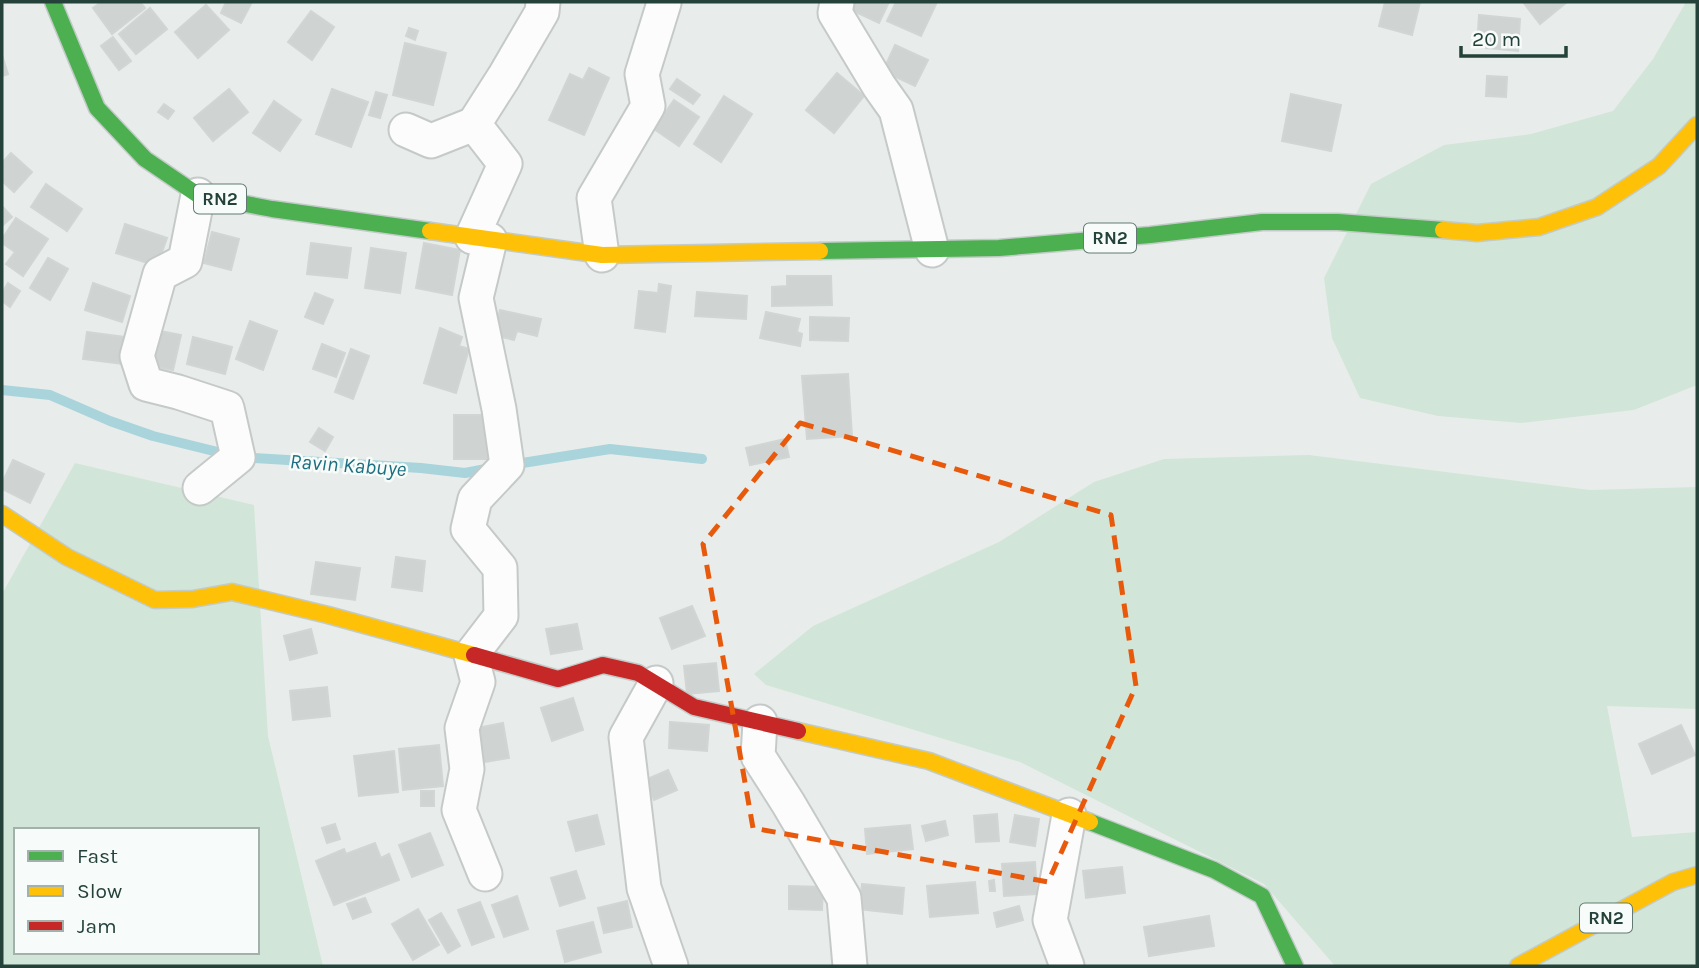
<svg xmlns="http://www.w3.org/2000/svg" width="1699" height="968" viewBox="0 0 1699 968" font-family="Karla,sans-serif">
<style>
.green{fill:#d1e6d8;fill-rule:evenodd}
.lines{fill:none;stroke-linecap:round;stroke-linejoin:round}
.stream{stroke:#a9d4db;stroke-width:10}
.building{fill:#cfd4d2;stroke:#d1d6d4;stroke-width:2}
.street-casing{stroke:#c5cac8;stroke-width:37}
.fast-casing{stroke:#c3cbc8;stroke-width:19}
.slow-casing{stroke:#c3cbc8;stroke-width:19}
.jam-casing{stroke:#c3cbc8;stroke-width:19}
.street{stroke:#fcfcfc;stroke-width:33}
.fast{stroke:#4caf50;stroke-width:16}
.slow{stroke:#ffc107;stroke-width:16}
.jam{stroke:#c62828;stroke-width:16}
.marked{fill:none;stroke:#e8590c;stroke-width:5;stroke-dasharray:14 9;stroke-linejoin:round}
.labels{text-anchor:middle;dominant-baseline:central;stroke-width:5;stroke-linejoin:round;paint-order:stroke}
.shield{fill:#f7fbf9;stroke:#637a73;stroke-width:2}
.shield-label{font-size:18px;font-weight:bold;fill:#24423a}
.water-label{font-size:21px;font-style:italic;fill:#1c6f80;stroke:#f7fbf9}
</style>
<rect width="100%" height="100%" fill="#e8edeb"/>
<!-- green -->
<g class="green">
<polygon points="1686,2 1697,2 1697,385 1634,410 1521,423 1438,416 1360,398 1332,338 1324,278 1371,184 1444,145 1531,134 1613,111 1653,59"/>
<polygon points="1309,455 1590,490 1697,487 1697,709 1607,706 1632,837 1697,832 1697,966 1335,966 1264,884 1020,762 766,685 754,674 813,626 999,542 1094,482 1164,459"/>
<path d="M 75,463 L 254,505 L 268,736 L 323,966 L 2,966 L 2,594 ZM 16,830 L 257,830 L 257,952 L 16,952 Z"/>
</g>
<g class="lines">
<!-- stream -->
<g class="stream">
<polyline points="2,390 50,395 110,421 153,436 238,457 421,468 465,473 491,468"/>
<polyline points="510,465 610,449 702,459"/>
</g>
</g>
<!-- building -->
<g class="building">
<polygon points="101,2 140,2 145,8 112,34 93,8"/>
<polygon points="226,2 252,2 241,23 221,13"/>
<polygon points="848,2 889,2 879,23 845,7"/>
<polygon points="896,2 937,2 921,36 887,21"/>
<polygon points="1385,2 1420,2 1412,35 1379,26"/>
<polygon points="1523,2 1567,2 1540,24"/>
<polygon points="206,5 229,30 198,58 175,32"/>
<polygon points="150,8 167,29 136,54 119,34"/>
<polygon points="311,11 334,27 312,60 288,42"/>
<polygon points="1479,15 1520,19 1518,51 1477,47"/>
<polygon points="409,28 418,31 415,40 406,36"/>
<polygon points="113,37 131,61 119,70 101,46"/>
<polygon points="405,43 446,53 433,105 393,95"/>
<polygon points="895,45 928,60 915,86 883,71"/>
<polygon points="2,55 8,74 2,76"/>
<polygon points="589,68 609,78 584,135 549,120 570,74 583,80"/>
<polygon points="837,73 864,96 834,133 806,110"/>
<polygon points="1487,76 1507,77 1506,97 1486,96"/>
<polygon points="677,79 700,95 693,104 670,89"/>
<polygon points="229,89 248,112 213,141 194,118"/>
<polygon points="332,89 368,102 351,147 316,134"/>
<polygon points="376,92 387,95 380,118 369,115"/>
<polygon points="1291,94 1341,105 1331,151 1282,141"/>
<polygon points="724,96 752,114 721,162 694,144"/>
<polygon points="674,100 699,117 679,146 654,129"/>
<polygon points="274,101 301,120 280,151 253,133"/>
<polygon points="164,104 174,111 168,119 158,112"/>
<polygon points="11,153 32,172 14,192 2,181 2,163"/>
<polygon points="46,184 82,209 67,231 31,207"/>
<polygon points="2,206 12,217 2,226"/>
<polygon points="16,218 48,239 23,276 6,264 15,252 2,243 2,239"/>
<polygon points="125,224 167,238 157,266 116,253"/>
<polygon points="212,232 239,239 231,270 204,263"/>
<polygon points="311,243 351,248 347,278 307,274"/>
<polygon points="424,243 460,250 452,295 416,288"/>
<polygon points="371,248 406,253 400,293 365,288"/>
<polygon points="48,258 68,269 50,300 30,288"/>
<polygon points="787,276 831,276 832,305 772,306 772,287 787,286"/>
<polygon points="8,283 20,291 10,307 2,301 2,293"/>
<polygon points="93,283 130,296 122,322 85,310"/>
<polygon points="659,284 671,286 665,332 635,328 639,291 658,293"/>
<polygon points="697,292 747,296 746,319 695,316"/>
<polygon points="315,293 333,300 323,324 305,317"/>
<polygon points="500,310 541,319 537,336 517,331 514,340 494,335"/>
<polygon points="766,312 800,319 797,332 802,334 800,346 760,338"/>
<polygon points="810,317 849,318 848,341 810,340"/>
<polygon points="250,321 277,331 263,370 236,359"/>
<polygon points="440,328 462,337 459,346 469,349 456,393 424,383"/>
<polygon points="155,330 181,335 173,370 148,365"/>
<polygon points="87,332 126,337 122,364 83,359"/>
<polygon points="193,337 232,347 225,374 187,364"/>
<polygon points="322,344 345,353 336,377 313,369"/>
<polygon points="351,349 369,356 353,399 335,392"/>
<polygon points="848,374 852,436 807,439 802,376"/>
<rect x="454" y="415" width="36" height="44"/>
<polygon points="319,428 333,437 325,451 310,442"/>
<polygon points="785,439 789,457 750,465 746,448"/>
<polygon points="13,460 44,474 30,503 2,489 2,483"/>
<polygon points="396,557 425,561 422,591 392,587"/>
<polygon points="316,562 360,568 355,600 311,594"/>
<polygon points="692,606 705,636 672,649 660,618"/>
<polygon points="577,624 582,649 551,654 546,629"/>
<polygon points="311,629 317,653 290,660 284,636"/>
<polygon points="716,663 719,691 687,694 684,666"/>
<polygon points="327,687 330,716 293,720 290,691"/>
<polygon points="573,698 583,730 552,741 541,708"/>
<polygon points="670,722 709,725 707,751 669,748"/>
<polygon points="503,723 509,758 479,763 472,729"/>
<polygon points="1681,725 1695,755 1652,774 1639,744"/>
<polygon points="439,745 443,786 403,790 399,749"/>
<polygon points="394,751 398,792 359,796 354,756"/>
<polygon points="668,770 677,790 654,800 645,780"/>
<rect x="421" y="791" width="13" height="15"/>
<polygon points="997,814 999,841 976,842 974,816"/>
<polygon points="597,815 604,844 576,851 568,822"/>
<polygon points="1015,815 1039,819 1035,846 1010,842"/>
<polygon points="945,821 948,835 926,841 922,826"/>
<polygon points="335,824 340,839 327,843 322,828"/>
<polygon points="910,825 913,849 867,854 865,829"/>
<polygon points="430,833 443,865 412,877 399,845"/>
<polygon points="375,843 381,858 389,854 399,880 334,905 316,861 344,849 346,854"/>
<polygon points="1035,862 1037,894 1004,896 1002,864"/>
<polygon points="1122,867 1125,893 1086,898 1083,871"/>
<polygon points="576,871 585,898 560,906 551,878"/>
<polygon points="994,880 995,891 990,891 989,881"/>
<polygon points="975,882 978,913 930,917 927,886"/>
<polygon points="862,884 904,888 902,914 859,909"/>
<polygon points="789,886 823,887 822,910 789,909"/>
<polygon points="517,896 528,929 504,937 492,905"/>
<polygon points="365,898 371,912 353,919 347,904"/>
<polygon points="627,901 632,927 604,933 598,908"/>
<polygon points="480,902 494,937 472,945 458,910"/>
<polygon points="1019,906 1023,920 997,927 994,913"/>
<polygon points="418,909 439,945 413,960 392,924"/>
<polygon points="441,913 460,946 448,953 429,920"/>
<polygon points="1209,916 1214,946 1149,956 1144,927"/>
<polygon points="593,922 601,952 565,962 557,931"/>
</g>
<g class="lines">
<!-- street casing -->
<g class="street-casing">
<g id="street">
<polyline points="837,2 835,13 879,86 896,110 932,250"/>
<polyline points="406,130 431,141 474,124"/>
<polyline points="198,195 185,261 160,274 137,356 146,384 178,392 227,408 238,457 200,488"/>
<polyline points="472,237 505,164 474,124 504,77 542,12 543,2"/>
<polyline points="602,255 594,198 648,106 642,74 664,3 663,2"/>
<polyline points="656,683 626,737 644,888 671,966"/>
<polyline points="760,722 758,756 788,803 844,898 850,966"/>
<polyline points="485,874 459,810 467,769 462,728 478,682 471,655 501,616 500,568 468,529 475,499 507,465 499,409 476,298 490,240"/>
<polyline points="1067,966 1050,920 1069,815"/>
</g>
</g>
<!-- fast casing -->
<g class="fast-casing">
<g id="fast">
<polyline points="53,2 97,108 145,159 198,195 272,209 430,231"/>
<polyline points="820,251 999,248 1150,235 1262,222 1338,222 1443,230"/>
<polyline points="1090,822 1214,870 1262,896 1295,966"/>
</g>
</g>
<!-- slow casing -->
<g class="slow-casing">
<g id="slow">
<polyline points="1443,230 1477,233 1539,227 1597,207 1659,166 1697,125"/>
<polyline points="430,231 602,255 820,251"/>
<polyline points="2,514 67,557 155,600 193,599 232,592 328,615 474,655"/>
<polyline points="798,731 929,761 1090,822"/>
<polyline points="1518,966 1673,882 1697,875"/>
</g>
</g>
<!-- jam casing -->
<g class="jam-casing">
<polyline id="jam" points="474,655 558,679 603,665 638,673 694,707 798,731"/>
</g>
<!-- street -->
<use href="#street" class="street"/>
<!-- fast -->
<use href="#fast" class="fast"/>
<!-- slow -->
<use href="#slow" class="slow"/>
<!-- jam -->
<use href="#jam" class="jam"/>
</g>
<!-- marked area -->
<path class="marked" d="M 800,423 L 1111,515 L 1136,686 L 1048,882 L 753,828 L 703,544 Z"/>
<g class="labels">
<!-- shield labels -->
<g class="shield">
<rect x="194" y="184.5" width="52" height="29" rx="5"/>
<rect x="1084" y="223.5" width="52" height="29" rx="5"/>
<rect x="1580" y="903.5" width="52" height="29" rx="5"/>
</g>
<g class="shield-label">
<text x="220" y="199">RN2</text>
<text x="1110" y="238">RN2</text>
<text x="1606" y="918">RN2</text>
</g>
<!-- water labels -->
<g class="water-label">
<text transform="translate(348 465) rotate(4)">Ravin Kabuye</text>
</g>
</g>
<!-- border -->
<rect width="1699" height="968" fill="none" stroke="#24423a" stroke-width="7"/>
<!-- legend -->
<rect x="14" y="828" width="245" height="126" fill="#f7fbf9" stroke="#a3b1ad" stroke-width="2"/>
<rect x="28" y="851" width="35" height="10" fill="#4caf50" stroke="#a3b1ad" stroke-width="2"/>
<text x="77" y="863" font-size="21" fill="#24423a">Fast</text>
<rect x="28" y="886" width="35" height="10" fill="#ffc107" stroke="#a3b1ad" stroke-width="2"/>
<text x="77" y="898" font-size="21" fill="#24423a">Slow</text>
<rect x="28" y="921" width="35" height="10" fill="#c62828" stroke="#a3b1ad" stroke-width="2"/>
<text x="77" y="933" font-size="21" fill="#24423a">Jam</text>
<!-- scale -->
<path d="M1461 46v10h105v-10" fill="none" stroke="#24423a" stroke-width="3.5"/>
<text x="1472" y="46" font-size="21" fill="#24423a" stroke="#f7fbf9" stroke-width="5" paint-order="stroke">20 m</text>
</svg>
